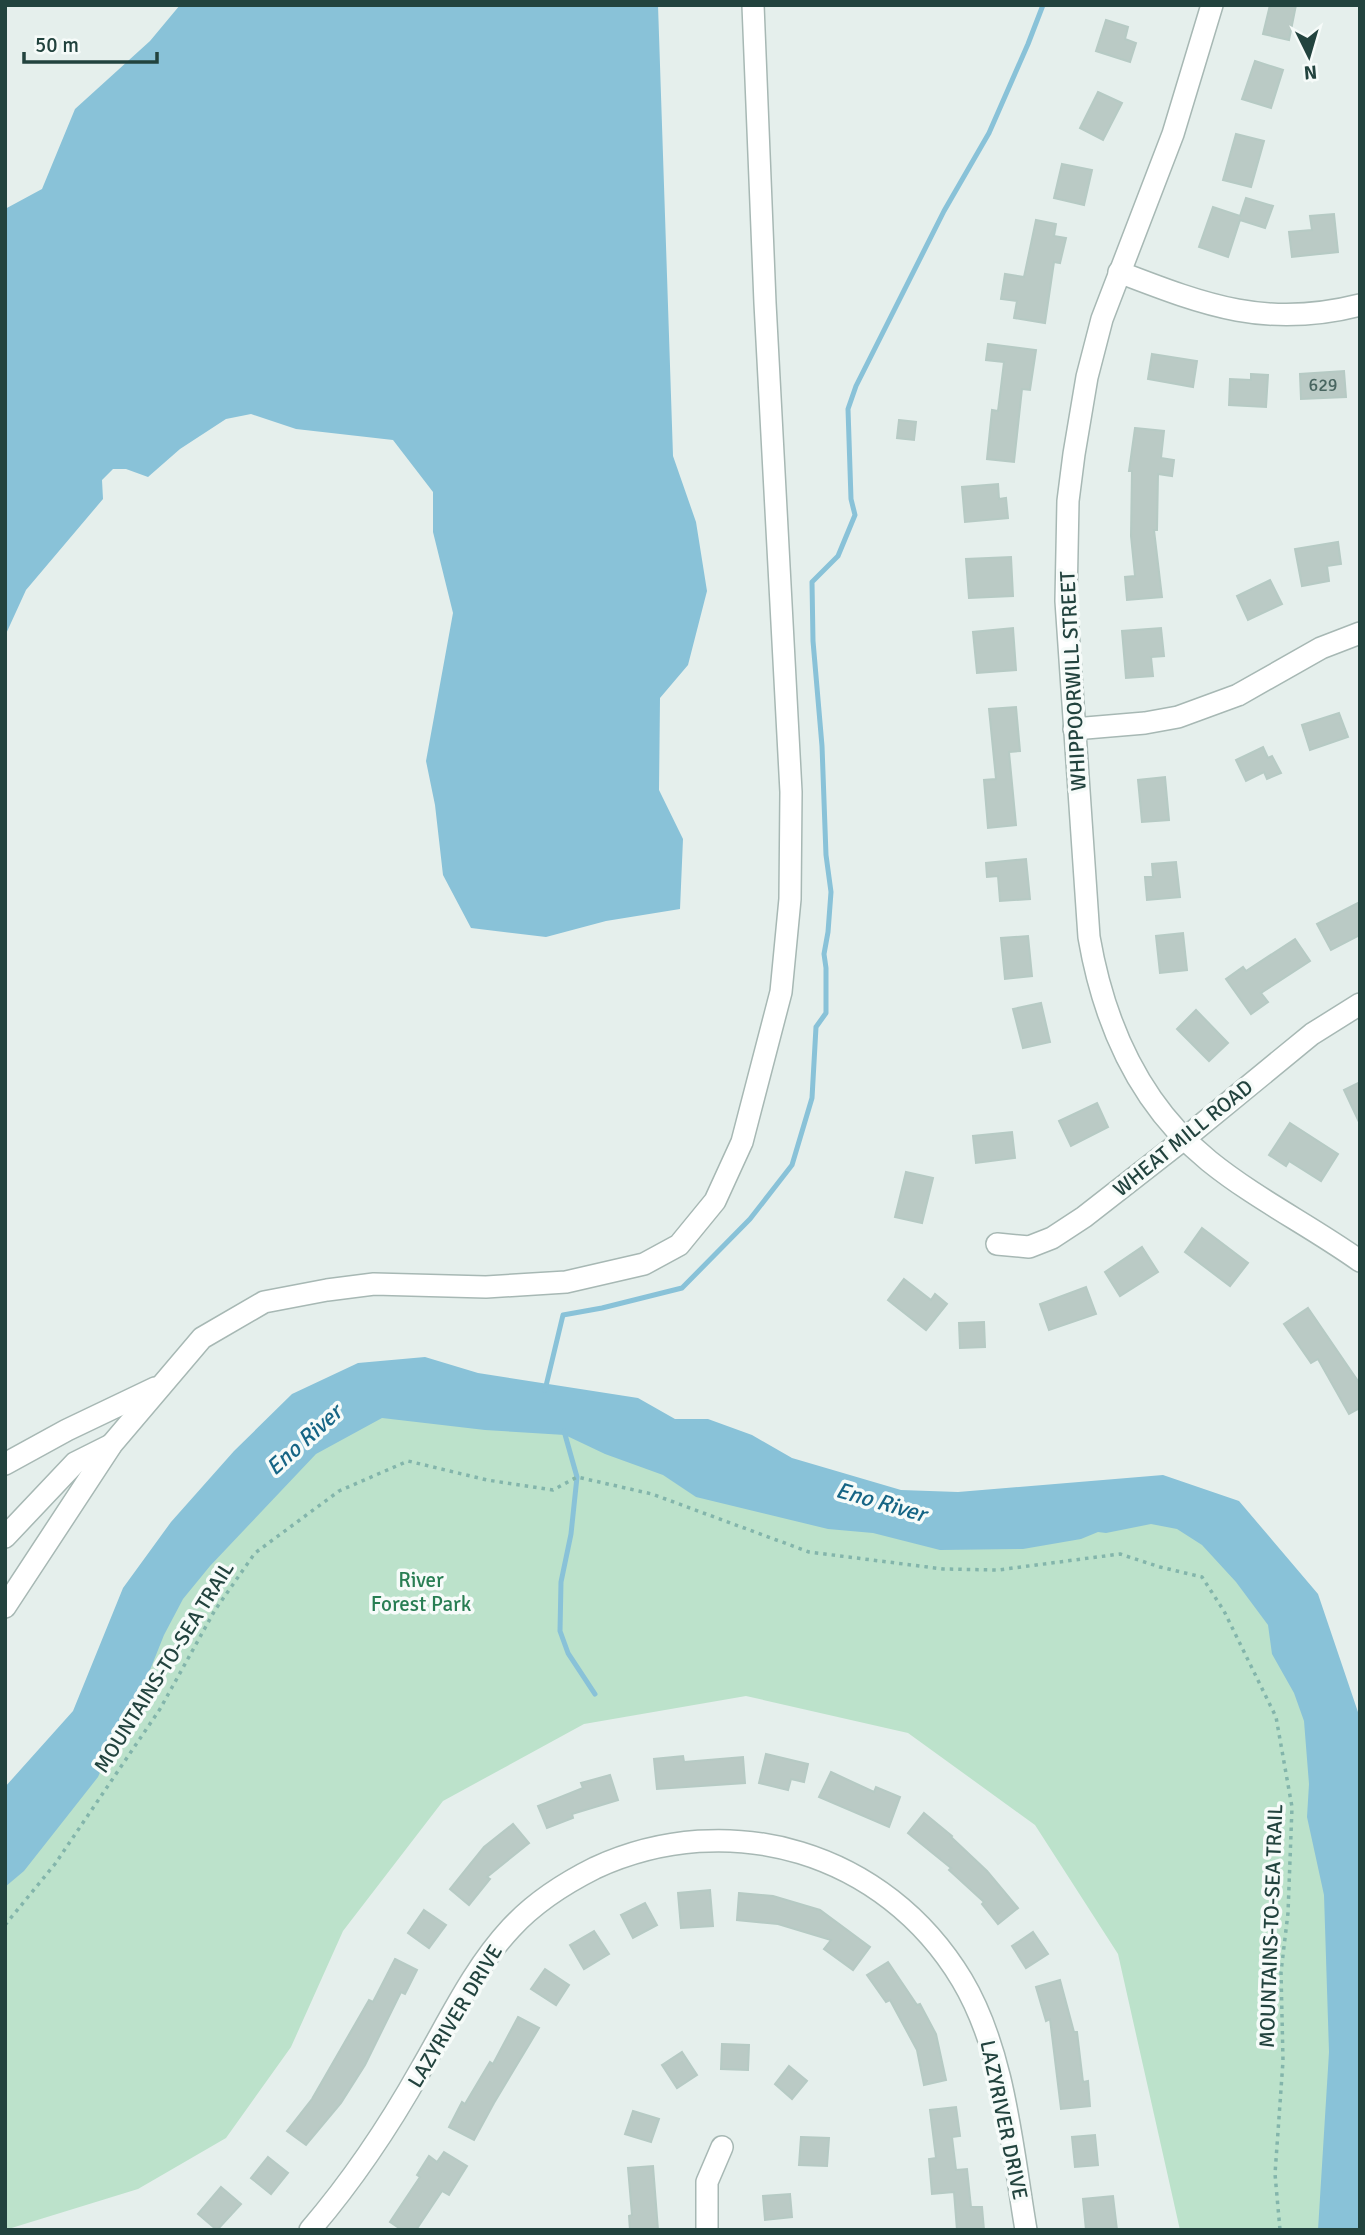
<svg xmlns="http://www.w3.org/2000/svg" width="1365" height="2235" viewBox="0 0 1365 2235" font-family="Signika,sans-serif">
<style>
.green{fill:#bce2cb}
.water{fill:#89c2d8}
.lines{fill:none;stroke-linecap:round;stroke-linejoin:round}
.stream{stroke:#89c2d8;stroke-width:5}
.building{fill:#bacac5;stroke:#b6cac4;stroke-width:2}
.minor-casing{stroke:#a7b8b4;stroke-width:24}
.path{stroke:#83b5ab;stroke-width:3.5;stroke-dasharray:3.5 5;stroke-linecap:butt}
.minor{stroke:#fff;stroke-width:21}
.labels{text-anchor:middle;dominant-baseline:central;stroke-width:7;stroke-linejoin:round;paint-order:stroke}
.number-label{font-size:18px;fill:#486560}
.street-label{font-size:21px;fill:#22433e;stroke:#f6fbf9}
.park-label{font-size:21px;fill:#287e53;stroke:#f6fbf9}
.water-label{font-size:23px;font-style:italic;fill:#166585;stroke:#f6fbf9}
</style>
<rect width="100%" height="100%" fill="#e5efec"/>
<!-- green -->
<polygon class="green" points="432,1394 974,1547 1216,1509 1349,1763 1349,2230 1180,2230 1118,1954 1035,1825 908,1733 746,1696 584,1724 443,1801 343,1931 291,2047 226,2138 138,2189 5,2230 5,1841 194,1536 344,1400"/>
<!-- water -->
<g class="water">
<polygon points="180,5 658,5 673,456 696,522 707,591 688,665 660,698 659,790 683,839 680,909 606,921 546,937 471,928 443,875 435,805 426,761 453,613 433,532 433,492 393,440 296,429 251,414 226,419 180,449 148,477 126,469 113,469 102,480 103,499 26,590 5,636 5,209 42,189 75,109 150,41"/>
<polygon points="425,1357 478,1373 638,1398 675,1419 708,1419 752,1435 792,1458 901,1490 958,1492 1163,1475 1239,1501 1318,1594 1360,1718 1360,2230 1318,2230 1329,2052 1324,1895 1307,1817 1309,1784 1304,1721 1294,1693 1272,1654 1268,1625 1236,1582 1202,1545 1177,1529 1151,1524 1106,1533 1098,1532 1081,1539 1023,1549 940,1550 873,1533 828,1529 696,1497 663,1475 605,1454 565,1435 485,1430 382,1418 316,1454 210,1566 183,1599 164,1635 130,1720 109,1752 98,1777 24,1871 5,1887 5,1787 73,1711 123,1588 171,1522 234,1451 292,1394 358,1363"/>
</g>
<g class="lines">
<!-- stream -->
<g class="stream">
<polyline points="545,1390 563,1315 602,1308 682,1288 750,1219 792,1165 812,1098 816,1027 826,1013 826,968 824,954 828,932 831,892 826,855 822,746 813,641 812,582 838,556 855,515 851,499 848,409 856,386 944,211 989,133 1028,44 1043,5"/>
<polyline points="564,1431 577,1477 571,1534 561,1582 560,1631 568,1653 595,1694"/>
</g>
</g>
<!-- building -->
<g class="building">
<polygon points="1270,5 1296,5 1289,40 1263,34"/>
<polygon points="1106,20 1128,27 1125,39 1136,43 1130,62 1096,51"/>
<polygon points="1255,61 1283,70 1271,108 1242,99"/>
<polygon points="1098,92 1122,103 1103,140 1080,128"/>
<polygon points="1236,134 1264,141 1251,187 1223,180"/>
<polygon points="1062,164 1092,170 1084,205 1054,198"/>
<polygon points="1246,198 1273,206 1265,228 1240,220 1228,257 1199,247 1213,207 1240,216"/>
<polygon points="1334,214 1338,252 1292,257 1289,232 1312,230 1310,216"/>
<polygon points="1036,220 1056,224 1054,236 1066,238 1060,263 1054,262 1045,323 1014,318 1017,301 1001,299 1005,274 1024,277"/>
<polygon points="988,344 1036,350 1030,390 1022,389 1014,462 987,459 992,410 998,411 1004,362 986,360"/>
<polygon points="1152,354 1197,361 1193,387 1148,379"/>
<polygon points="1344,371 1346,397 1301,399 1300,374"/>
<polygon points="1251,374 1268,375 1266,407 1229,405 1230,379 1251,380"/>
<polygon points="899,420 916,422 914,440 897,438"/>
<polygon points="1135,428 1164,431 1161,458 1174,460 1172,476 1158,474 1157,530 1154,530 1162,597 1127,600 1125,577 1135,576 1131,536 1132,471 1129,471"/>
<polygon points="998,484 999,499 1006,498 1008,518 965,522 962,487"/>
<polygon points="1338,542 1341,564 1327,566 1329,581 1302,586 1295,549"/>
<polygon points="1011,557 1013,596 969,598 966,559"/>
<polygon points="1270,580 1282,604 1248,620 1237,596"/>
<polygon points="1013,628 1016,670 977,673 973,632"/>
<polygon points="1161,628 1164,656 1151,657 1153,676 1126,678 1122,631"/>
<polygon points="1016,707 1020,751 1009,752 1016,825 988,828 984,780 996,779 989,709"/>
<polygon points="1339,713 1348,737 1310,750 1302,725"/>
<polygon points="1263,747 1268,758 1272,756 1281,773 1267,779 1264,772 1246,781 1236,760"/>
<polygon points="1165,777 1169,820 1142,822 1138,780"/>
<polygon points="1026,859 1030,899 1000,901 998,876 987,877 986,863"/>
<polygon points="1176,862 1180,897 1147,900 1145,877 1153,877 1152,864"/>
<polygon points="1360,902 1360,935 1331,950 1317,924"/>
<polygon points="1183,933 1187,970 1160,973 1156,936"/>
<polygon points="1028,936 1032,976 1005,979 1001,938"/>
<polygon points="1295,939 1310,961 1261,993 1268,1002 1251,1014 1226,979 1243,967 1246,971"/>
<polygon points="1041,1003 1050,1042 1023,1048 1013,1009"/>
<polygon points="1196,1010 1228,1043 1209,1061 1177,1029"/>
<polygon points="1360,1082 1360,1124 1344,1090"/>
<polygon points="1097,1103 1108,1127 1071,1146 1059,1121"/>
<polygon points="1290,1123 1338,1154 1321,1181 1289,1161 1286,1166 1269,1155"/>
<polygon points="1012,1132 1015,1158 976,1163 973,1136"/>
<polygon points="906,1172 933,1178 922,1223 895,1217"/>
<polygon points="1202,1228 1248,1263 1230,1286 1185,1252"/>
<polygon points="1142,1247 1158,1272 1120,1296 1105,1272"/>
<polygon points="904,1279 931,1300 935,1294 947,1304 926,1330 888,1300"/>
<polygon points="1086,1287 1096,1314 1049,1330 1040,1304"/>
<polygon points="1308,1308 1360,1384 1360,1408 1349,1414 1318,1359 1311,1363 1284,1324"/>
<polygon points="984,1322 985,1347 960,1348 959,1323"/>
<polygon points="766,1754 808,1764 804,1782 791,1779 788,1790 759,1783"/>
<polygon points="683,1756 684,1762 743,1757 745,1783 657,1789 654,1759"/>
<polygon points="831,1772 874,1792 876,1787 900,1797 889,1827 819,1797"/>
<polygon points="610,1775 618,1800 572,1814 573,1818 547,1828 538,1806 583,1788 581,1783"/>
<polygon points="924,1813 952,1836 951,1837 987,1871 1018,1908 998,1924 982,1904 984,1902 949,1870 951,1868 908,1833"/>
<polygon points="513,1824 529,1843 487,1877 490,1879 469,1905 450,1889 484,1847"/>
<polygon points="710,1890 713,1926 681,1928 678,1893"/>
<polygon points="739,1893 773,1896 820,1910 870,1947 853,1970 824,1949 831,1940 778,1924 737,1920"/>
<polygon points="645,1903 657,1925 633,1938 621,1915"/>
<polygon points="424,1910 446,1925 429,1948 408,1933"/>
<polygon points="594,1931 609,1954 584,1969 570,1945"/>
<polygon points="1033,1932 1048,1954 1026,1968 1012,1946"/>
<polygon points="395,1959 417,1970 405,1994 401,1992 365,2065 341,2103 306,2145 287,2131 312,2099 369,2000 373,2002"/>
<polygon points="888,1962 917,2005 920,2004 936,2034 946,2080 924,2085 917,2050 890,2000 886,2002 867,1975"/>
<polygon points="545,1969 569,1985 556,2005 531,1989"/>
<polygon points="1060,1980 1074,2032 1077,2032 1083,2082 1088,2081 1090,2106 1061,2109 1050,2019 1046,2021 1036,1987"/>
<polygon points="518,2017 539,2028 494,2103 474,2140 449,2127 462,2102 465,2104 490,2062 493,2064"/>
<polygon points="722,2044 749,2045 748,2070 721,2069"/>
<polygon points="682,2052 697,2075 677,2088 662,2065"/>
<polygon points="789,2066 807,2081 792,2099 775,2084"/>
<polygon points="956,2107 960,2136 952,2137 956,2170 967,2169 971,2207 982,2207 984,2230 957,2230 954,2192 932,2194 929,2159 936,2158 930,2110"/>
<polygon points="633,2111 659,2119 651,2142 625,2134"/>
<polygon points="1095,2135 1098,2165 1075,2167 1072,2137"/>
<polygon points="801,2137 829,2138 827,2166 799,2165"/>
<polygon points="444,2152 467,2166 449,2195 442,2191 416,2230 402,2230 390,2222 420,2177 417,2175 429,2156 437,2162"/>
<polygon points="268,2157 288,2173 271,2194 251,2178"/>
<polygon points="653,2166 658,2230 630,2230 629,2216 632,2215 628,2168"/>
<polygon points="221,2187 241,2204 217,2230 198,2214"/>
<polygon points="790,2194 792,2217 765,2220 763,2196"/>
<polygon points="1113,2196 1117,2230 1086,2230 1083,2199"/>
</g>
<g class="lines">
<!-- minor casing -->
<g class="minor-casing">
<g id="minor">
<path d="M 1212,5 L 1173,134 L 1102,319 L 1087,377 L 1074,454 L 1068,501 L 1066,601 L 1089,937 C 1104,1024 1139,1104 1209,1161 C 1256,1199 1311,1226 1360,1261"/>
<path d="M 1119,272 C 1205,305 1266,329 1360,305"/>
<polyline points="1074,729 1145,723 1178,717 1238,695 1321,648 1360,633"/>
<polyline points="997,1244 1029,1247 1052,1238 1084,1217 1184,1139 1312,1034 1360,1004"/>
<polyline points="5,1464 67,1430 155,1388"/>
<polyline points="5,1537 75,1463 111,1445"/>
<polyline points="5,1607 112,1444 202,1338 264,1302 327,1290 374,1284 486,1287 566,1282 644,1264 679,1245 715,1201 742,1142 781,992 790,899 791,792 765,303 753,5"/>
<path d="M 310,2230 C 353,2180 389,2126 421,2069 C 449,2021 473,1969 511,1928 C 534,1903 565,1883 595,1868 C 730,1806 885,1852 962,1980 C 1005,2052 1012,2148 1026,2230"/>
<polyline points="707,2230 707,2182 722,2147"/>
</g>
</g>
<!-- path -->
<polyline class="path" points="5,1925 55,1864 160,1709 215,1610 255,1553 339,1491 408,1461 487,1480 553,1490 577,1477 652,1494 809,1552 943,1569 998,1570 1120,1554 1160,1567 1202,1577 1224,1611 1276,1717 1292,1807 1288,1913 1281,1972 1283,2061 1275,2174 1280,2230"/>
<!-- minor -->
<use href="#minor" class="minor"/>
</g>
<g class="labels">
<!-- number labels -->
<g class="number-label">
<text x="1323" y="385">629</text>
</g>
<!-- street labels -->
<g class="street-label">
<text transform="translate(1073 681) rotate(-93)">WHIPPOORWILL STREET</text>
<text transform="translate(1183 1138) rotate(-39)">WHEAT MILL ROAD</text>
<text transform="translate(164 1667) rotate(-58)">MOUNTAINS-TO-SEA TRAIL</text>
<text transform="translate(1271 1926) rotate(-88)">MOUNTAINS-TO-SEA TRAIL</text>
<text transform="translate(455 2016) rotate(-59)">LAZYRIVER DRIVE</text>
<text transform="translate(1004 2120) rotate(78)">LAZYRIVER DRIVE</text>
</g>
<!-- park labels -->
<g class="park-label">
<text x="421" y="1580">River<tspan x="421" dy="24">Forest Park</tspan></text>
</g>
<!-- water labels -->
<g class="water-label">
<text transform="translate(304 1440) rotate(-42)">Eno River</text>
<text transform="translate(881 1502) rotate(16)">Eno River</text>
</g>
</g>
<!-- border -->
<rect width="1365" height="2235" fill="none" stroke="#22433e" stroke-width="14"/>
<!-- north arrow -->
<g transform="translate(1309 56) rotate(175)" stroke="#f6fbf9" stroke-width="5" paint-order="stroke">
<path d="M0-5L12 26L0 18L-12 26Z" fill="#22433e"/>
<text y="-10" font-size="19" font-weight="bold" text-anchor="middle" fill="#22433e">N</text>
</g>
<!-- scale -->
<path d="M24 52v10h133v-10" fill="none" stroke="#22433e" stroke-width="3.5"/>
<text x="35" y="52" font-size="21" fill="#22433e" stroke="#f6fbf9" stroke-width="5" paint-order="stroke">50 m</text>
</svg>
